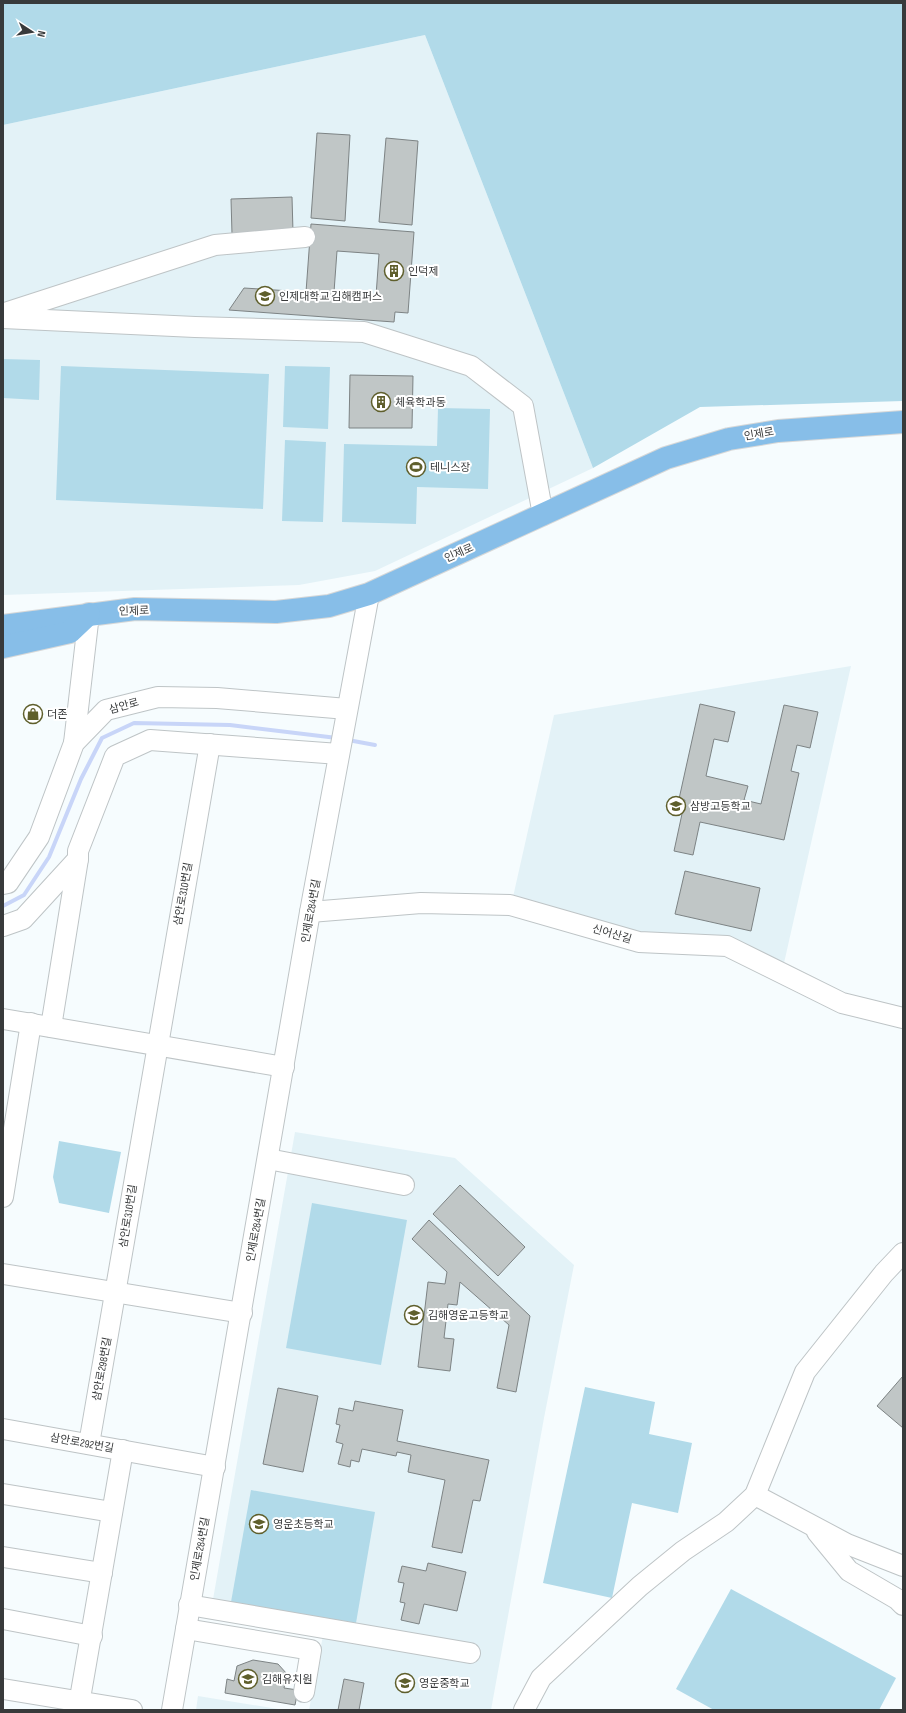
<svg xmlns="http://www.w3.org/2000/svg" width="906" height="1713" viewBox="0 0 906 1713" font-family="'Sofia Sans Condensed','Noto Sans KR',sans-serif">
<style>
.built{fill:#e3f2f7}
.green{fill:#b1dae9}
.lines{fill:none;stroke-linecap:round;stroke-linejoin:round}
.stream{stroke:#c8d5f8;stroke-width:4}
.building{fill:#c0c6c6;stroke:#7d8384;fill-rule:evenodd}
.minor-casing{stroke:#bec4c6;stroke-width:22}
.major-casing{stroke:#d7d8d8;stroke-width:24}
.minor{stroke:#fff;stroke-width:20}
.major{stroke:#87bee8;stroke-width:22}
.labels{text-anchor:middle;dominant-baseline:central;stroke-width:4;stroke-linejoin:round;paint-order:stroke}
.poi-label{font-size:11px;fill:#383a3b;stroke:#fff;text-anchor:start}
.street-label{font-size:11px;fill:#383a3b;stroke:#fff}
</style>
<rect width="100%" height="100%" fill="#f6fcfe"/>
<!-- built -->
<g class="built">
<polygon points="425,35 593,468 375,571 299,585 3,595 3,125"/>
<polygon points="851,666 782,972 728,943 621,934 513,897 554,715"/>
<polygon points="295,1132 455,1158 574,1265 544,1418 491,1710 309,1710 325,1625 212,1605"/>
<polygon points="198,1696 284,1710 196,1710"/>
</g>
<!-- green -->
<g class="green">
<polygon points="3,3 903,3 903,401 700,407 593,468 425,35 3,125"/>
<polygon points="3,359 40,360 39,400 3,398"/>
<polygon points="61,366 269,374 263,509 56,500"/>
<polygon points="285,366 330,367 328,429 283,427"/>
<polygon points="438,408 490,409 488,489 417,487 416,524 342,522 344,444 437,446"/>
<polygon points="285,440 326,442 323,522 282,521"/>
<polygon points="59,1141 121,1152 109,1213 59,1203 53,1177"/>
<polygon points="312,1203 407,1220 381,1365 286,1348"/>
<polygon points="585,1387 655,1402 649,1434 692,1443 678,1513 632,1503 612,1598 543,1583"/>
<polygon points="251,1490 375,1512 356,1623 231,1602"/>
<polygon points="731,1589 896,1678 879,1710 714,1710 676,1689"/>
</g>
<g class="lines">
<!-- stream -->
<g class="stream">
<polyline points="348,740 375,745"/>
<polyline points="3,906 24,895 49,857 81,779 102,738 134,723 230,725 337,738"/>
</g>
</g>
<!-- building -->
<g class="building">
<polygon points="317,133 350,135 345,221 311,218"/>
<polygon points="386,138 418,141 412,225 379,222"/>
<polygon points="292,197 293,232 232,234 231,199"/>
<path d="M 311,224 L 414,232 L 408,313 L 395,312 L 394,322 L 229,310 L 244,288 L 306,292 ZM 337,251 L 379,254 L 376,296 L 334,292 Z"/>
<polygon points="350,375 413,376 412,428 349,428"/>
<polygon points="700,704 735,712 728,742 714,739 706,776 748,786 744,800 761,804 784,705 818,712 810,748 797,745 791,771 799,773 784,840 700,822 693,855 674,851 685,800 679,799"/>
<polygon points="685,871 760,888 751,931 675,914"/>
<polygon points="460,1185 525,1247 498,1276 433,1214"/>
<polygon points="429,1220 530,1316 516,1392 497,1388 509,1325 460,1282 457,1305 448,1304 444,1338 454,1339 450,1371 418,1367 428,1282 445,1284 447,1272 412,1239"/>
<polygon points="903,1376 903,1428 877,1406"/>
<polygon points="278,1388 318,1396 303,1472 263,1464"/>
<polygon points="355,1401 403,1410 397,1441 489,1460 480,1501 473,1500 462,1553 432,1547 445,1480 408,1472 411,1455 397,1452 396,1456 362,1449 359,1462 351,1460 350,1467 338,1464 343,1444 336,1442 340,1425 336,1424 339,1408 353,1411"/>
<polygon points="428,1563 466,1572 457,1611 424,1604 419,1624 401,1620 405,1603 400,1602 404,1583 398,1582 402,1566 426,1571"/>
<polygon points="253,1660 278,1664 287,1674 284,1688 298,1690 295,1705 225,1693 227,1679 234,1681 237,1666"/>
<polygon points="344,1679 364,1683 359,1710 338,1710"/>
</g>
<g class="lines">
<!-- minor casing -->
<g class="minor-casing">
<g id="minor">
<polyline points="5,313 215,245 305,237"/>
<polyline points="3,318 195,327 364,332 471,366 523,406 543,515"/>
<polyline points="74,743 89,614"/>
<polyline points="3,884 8,883 39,837 74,743 106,710 158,697 217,698 347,709"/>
<polyline points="310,912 421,903 510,905 639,942 727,946 842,1003 903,1018"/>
<polyline points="3,926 23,919 78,859 78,851 115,756 150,740 339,754"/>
<polyline points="3,1019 284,1067"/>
<polyline points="51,1027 78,859"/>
<polyline points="268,1159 404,1185"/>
<polyline points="3,1197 31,1023"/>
<polyline points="3,1274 242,1313"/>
<polyline points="3,1429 215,1467"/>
<polyline points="89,1444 210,744"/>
<polyline points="3,1494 112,1512"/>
<polyline points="755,1495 847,1544 903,1566"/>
<polyline points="817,1532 849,1571 897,1599 903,1605"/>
<polyline points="3,1557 102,1573"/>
<polyline points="189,1605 470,1653"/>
<polyline points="3,1619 92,1636"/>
<polyline points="186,1629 311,1650 304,1692"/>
<polyline points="3,1689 132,1710"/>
<polyline points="78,1710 123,1450"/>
<polyline points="172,1710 310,912 369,594"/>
<polyline points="524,1710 541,1678 640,1586 683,1551 726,1522 755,1495 805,1372 884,1273 903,1253"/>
</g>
</g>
<!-- major casing -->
<g class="major-casing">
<g id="major">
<polyline points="3,626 135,609 276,612 329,606 369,594 666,458 729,439 778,431 903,422"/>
<polyline points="3,647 70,632 89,614"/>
</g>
</g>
<!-- minor -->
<use href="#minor" class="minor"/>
<!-- major -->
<use href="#major" class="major"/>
</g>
<!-- icons -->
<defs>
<g id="building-ring" transform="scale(1)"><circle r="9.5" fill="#fff" stroke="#5f5f2c" stroke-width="1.5"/><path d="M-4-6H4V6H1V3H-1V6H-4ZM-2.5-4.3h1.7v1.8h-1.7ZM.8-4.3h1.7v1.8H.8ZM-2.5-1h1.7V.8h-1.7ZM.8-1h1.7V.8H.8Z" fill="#5f5f2c"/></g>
<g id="university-ring" transform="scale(1)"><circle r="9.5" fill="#fff" stroke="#5f5f2c" stroke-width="1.5"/><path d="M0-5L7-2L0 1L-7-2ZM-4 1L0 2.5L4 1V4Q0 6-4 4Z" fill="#5f5f2c"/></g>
<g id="stadium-ring" transform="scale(1)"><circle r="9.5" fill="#fff" stroke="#5f5f2c" stroke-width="1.5"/><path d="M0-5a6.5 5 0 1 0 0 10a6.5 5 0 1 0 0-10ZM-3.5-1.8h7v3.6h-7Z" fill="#5f5f2c"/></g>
<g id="shop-ring" transform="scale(1)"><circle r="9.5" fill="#fff" stroke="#5f5f2c" stroke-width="1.5"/><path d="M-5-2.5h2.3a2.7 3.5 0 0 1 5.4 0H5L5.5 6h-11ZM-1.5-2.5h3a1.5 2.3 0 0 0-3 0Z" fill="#5f5f2c"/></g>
<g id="school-ring" transform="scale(1)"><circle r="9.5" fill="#fff" stroke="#5f5f2c" stroke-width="1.5"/><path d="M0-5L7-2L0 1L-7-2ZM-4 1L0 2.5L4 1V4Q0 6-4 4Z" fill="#5f5f2c"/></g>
</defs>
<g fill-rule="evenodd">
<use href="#building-ring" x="394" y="271"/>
<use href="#university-ring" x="265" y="296"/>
<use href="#building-ring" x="381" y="402"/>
<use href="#stadium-ring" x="416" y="467"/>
<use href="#shop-ring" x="33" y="714"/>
<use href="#school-ring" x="676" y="806"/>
<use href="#school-ring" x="414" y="1315"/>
<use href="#school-ring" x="259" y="1524"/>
<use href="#school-ring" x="248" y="1679"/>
<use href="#school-ring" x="405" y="1683"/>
</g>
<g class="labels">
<!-- poi labels -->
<g class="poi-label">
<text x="408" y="271">인덕제</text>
<text x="279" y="296">인제대학교 김해캠퍼스</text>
<text x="395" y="402">체육학과동</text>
<text x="430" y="467">테니스장</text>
<text x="47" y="714">더존</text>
<text x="690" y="806">삼방고등학교</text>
<text x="428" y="1315">김해영운고등학교</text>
<text x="273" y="1524">영운초등학교</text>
<text x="262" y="1679">김해유치원</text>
<text x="419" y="1683">영운중학교</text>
</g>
<!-- street labels -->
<g class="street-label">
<text transform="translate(759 434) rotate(-10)">인제로</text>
<text transform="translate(459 553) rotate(-24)">인제로</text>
<text transform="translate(134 611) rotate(-2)">인제로</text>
<text transform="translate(124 706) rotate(-16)">삼안로</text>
<text transform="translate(183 894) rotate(-80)">삼안로310번길</text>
<text transform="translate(311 911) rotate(-80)">인제로284번길</text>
<text transform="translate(612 934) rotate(16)">신어산길</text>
<text transform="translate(128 1216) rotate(-81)">삼안로310번길</text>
<text transform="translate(256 1230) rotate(-80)">인제로284번길</text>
<text transform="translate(102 1369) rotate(-80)">삼안로298번길</text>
<text transform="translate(82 1443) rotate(10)">삼안로292번길</text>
<text transform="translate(200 1549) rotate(-80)">인제로284번길</text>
</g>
</g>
<!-- border -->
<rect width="906" height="1713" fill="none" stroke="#383a3b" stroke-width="8"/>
<!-- north arrow -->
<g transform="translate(32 32) rotate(102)" stroke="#ffffff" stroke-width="3" paint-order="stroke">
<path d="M0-3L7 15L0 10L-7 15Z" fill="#383a3b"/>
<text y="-6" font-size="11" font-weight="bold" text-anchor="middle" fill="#383a3b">N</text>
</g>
</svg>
